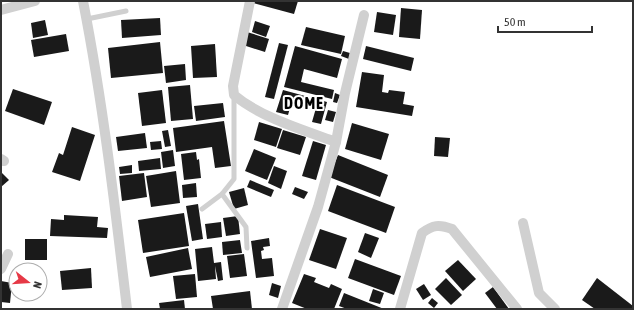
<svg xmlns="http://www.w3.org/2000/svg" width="634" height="310" viewBox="0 0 634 310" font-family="'Asap Condensed',sans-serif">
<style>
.building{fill:#1a1a1a}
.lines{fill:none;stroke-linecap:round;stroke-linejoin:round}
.service{stroke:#d0d0d0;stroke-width:5}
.minor{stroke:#d0d0d0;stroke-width:10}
.labels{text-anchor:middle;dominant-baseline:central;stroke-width:4;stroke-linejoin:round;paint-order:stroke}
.district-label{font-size:16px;font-weight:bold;letter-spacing:1px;fill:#000;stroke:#fff}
</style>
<rect width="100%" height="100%" fill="#fff"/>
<!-- building -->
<g class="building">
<polygon points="253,1 298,1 294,14 253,3"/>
<polygon points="401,8 422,10 420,39 399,37"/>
<polygon points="377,12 396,15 393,35 374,32"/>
<polygon points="160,18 161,35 122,38 121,20"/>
<polygon points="45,20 48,35 33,38 31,23"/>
<polygon points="255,21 270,26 266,37 252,32"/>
<polygon points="306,27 345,36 341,54 301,45"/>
<polygon points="247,32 269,39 265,52 243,45"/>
<polygon points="66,34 69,51 34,57 31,40"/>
<polygon points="160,42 163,73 111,78 108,48"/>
<polygon points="279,43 288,45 274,99 265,97"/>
<polygon points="215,44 217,77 193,78 191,46"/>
<polygon points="295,46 342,59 337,78 304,69 301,82 334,90 332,99 284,87"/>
<polygon points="366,46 414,58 411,71 363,59"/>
<polygon points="343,51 350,53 349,59 341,56"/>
<polygon points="185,64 186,80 166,83 164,66"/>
<polygon points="362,72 384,75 382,92 388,93 389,90 405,92 403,104 414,106 412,116 356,107"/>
<polygon points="190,85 193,119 171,121 168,87"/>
<polygon points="13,89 52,102 44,125 5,111"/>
<polygon points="162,90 166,123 142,126 138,93"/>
<polygon points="283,90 327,102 321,124 312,122 316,108 292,101 288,115 276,112"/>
<polygon points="335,93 340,95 337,103 333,102"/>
<polygon points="223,103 225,117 196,121 194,106"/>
<polygon points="328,110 336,112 333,122 325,120"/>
<polygon points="224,121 231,166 215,168 212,147 176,152 173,128"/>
<polygon points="259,122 282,129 276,147 254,140"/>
<polygon points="352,123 389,134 381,160 345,149"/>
<polygon points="72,127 95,135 80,181 52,172 59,153 63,155"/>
<polygon points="168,130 171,146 165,147 162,131"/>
<polygon points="283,130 306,137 300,155 277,148"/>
<polygon points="145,133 147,148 118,151 116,137"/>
<polygon points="435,137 450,138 448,157 434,156"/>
<polygon points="161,141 162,149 151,150 150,142"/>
<polygon points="313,141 326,145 316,180 302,176"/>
<polygon points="254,149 276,158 267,180 245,171"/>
<polygon points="173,150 175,166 163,168 161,152"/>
<polygon points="196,152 197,160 199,159 201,178 184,180 181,154"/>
<polygon points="338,155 388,175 380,197 329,177"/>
<polygon points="160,158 161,169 139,171 138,161"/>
<polygon points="132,165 132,173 120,174 119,167"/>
<polygon points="274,166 287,171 281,189 268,183"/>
<polygon points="176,171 180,203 151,207 146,176"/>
<polygon points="1,172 9,180 1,187"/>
<polygon points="144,173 147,197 122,201 119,176"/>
<polygon points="250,180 274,190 271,197 247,187"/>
<polygon points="196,183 197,197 183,198 182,185"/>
<polygon points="337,185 395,207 386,233 328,211"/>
<polygon points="295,187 308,192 304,199 292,194"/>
<polygon points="244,188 248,205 234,209 229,192"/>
<polygon points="198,204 203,239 192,241 186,206"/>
<polygon points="184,213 189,246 143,253 138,220"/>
<polygon points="64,215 98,217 97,227 108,228 107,238 50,236 51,219 64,220"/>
<polygon points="238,216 240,234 226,236 223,218"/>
<polygon points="221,222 222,237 207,239 205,224"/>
<polygon points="320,229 347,238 336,269 309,260"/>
<polygon points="365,233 379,238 371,258 358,252"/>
<polygon points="269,238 270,246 263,247 264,250 261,251 262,259 272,258 274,276 256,278 251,241"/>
<rect x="25" y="239" width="22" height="21"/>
<polygon points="240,240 242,253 223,255 222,242"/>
<polygon points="212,247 214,263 221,262 223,280 218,281 215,266 216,279 198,281 195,249"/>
<polygon points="188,248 192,269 150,277 146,257"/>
<polygon points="244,254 247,276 230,278 227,256"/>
<polygon points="355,259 401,276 394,295 348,278"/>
<polygon points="458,260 476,279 463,291 445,271"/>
<polygon points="91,268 92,288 62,290 60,271"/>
<polygon points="195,274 197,297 176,299 173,276"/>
<polygon points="304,274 316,278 314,282 329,288 331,284 342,289 334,309 307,309 292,303"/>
<polygon points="446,278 462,295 451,305 435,289"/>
<polygon points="597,278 633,306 633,309 595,309 582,300"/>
<polygon points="1,281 12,283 10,303 1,302"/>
<polygon points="272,283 281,286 278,298 269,295"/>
<polygon points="424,284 431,295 423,300 416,289"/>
<polygon points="493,287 509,309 497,309 485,293"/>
<polygon points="373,289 384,293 380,304 369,301"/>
<polygon points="250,291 252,309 213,309 211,296"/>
<polygon points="344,293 384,309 347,309 339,306"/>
<polygon points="432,298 438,303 434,308 428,303"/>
<polygon points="184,300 185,309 160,309 159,303"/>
</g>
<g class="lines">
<!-- service -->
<g class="service">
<polyline points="87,19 126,11"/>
<polyline points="234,96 234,179 222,194 246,227 247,248"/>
<polyline points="202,209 222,194"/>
</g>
<!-- minor -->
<g class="minor">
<path d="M 83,1 C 103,103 115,206 127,309"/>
<path d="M 250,1 L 233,86 L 234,95 C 260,117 303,130 336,142"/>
<polyline points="1,10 35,1"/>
<polyline points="1,159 4,161"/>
<polyline points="523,223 539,293 555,309"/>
<polyline points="1,269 8,254"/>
<polyline points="282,309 318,207 336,142 345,93 364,15"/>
<path d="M 400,309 L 422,233 C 433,225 439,224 452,229 L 517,309"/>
</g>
</g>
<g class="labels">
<!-- district labels -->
<g class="district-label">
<text x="304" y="103">DOME</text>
</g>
</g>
<!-- border -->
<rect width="634" height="310" fill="none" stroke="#333333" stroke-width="4"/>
<!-- north arrow -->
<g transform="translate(28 282) rotate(107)"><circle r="19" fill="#ffffff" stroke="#adadad"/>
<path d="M0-3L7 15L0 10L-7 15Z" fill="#e63946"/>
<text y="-6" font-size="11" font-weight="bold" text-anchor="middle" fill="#333333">N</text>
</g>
<!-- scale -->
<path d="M498 26v6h94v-6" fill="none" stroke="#333333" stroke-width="2"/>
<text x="504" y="26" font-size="12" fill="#333333" stroke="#ffffff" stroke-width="3" paint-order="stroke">50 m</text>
</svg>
